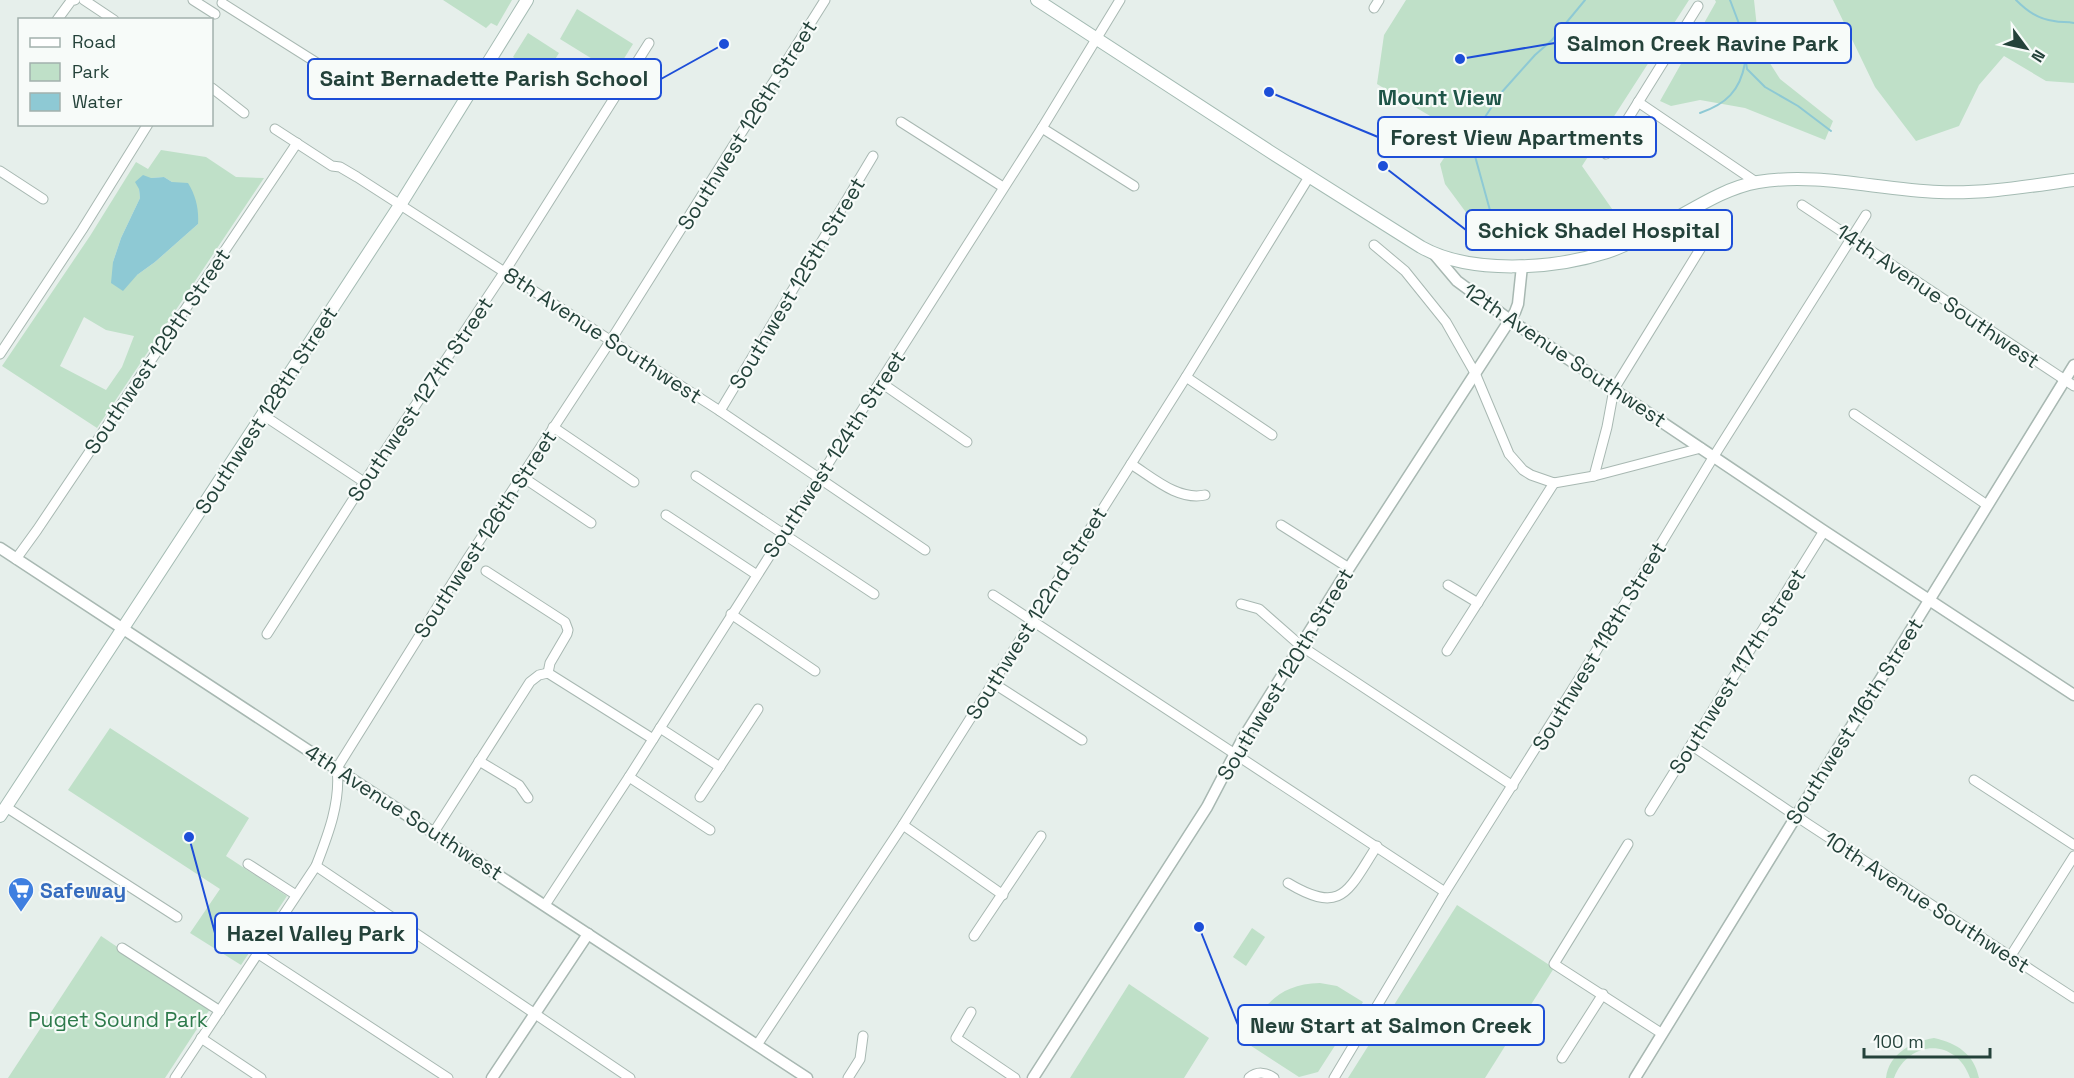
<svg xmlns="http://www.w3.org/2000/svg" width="2074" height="1078" viewBox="0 0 2074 1078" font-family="'Space Grotesk',sans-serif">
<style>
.green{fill:#bfe0c8;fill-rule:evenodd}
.water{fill:#8ec9d4}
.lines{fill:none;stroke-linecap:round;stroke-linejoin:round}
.stream{stroke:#8ec9d4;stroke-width:2}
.minor-casing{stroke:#a8b8b2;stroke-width:11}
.tertiary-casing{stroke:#a8b8b2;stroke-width:13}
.secondary-casing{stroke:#a4bbb3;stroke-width:14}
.minor{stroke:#fff;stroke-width:9}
.tertiary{stroke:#fff;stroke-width:10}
.secondary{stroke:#fff;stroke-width:12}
.labels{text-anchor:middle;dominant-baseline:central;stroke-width:4.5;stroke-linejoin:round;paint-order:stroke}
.street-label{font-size:21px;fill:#24423a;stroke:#f7fbf9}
.shop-label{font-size:21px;font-weight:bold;fill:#366cbe;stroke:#f7fbf9;text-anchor:start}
.park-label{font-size:21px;fill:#2d7a4b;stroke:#f7fbf9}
.neighbourhood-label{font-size:22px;font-weight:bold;fill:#1f5548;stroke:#f7fbf9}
.leader{fill:none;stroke:#1d4ed8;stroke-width:2}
.callout-dot{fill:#1d4ed8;stroke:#f7fbf9;stroke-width:2}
.callout{fill:#f7fbf9;stroke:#1d4ed8;stroke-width:2}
.callout-label{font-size:22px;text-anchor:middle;font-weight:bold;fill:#24423a}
</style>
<rect width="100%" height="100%" fill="#e6efeb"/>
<!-- green -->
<g class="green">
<polygon points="443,0 512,0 497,26 491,23 486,28"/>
<polygon points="1406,0 1689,0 1582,166 1624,226 1567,245 1498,248 1482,234 1445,184 1440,164 1460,134 1377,84 1384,35"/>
<polygon points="1715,0 1754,0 1759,46 1780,79 1833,121 1825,140 1745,108 1700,100 1671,106 1660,101 1716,2"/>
<polygon points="1833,0 2074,0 2074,83 2046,81 2004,56 1979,85 1959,126 1916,141 1875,87"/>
<polygon points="577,9 633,44 615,73 560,39"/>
<polygon points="528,33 559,53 544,77 513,57"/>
<path d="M 161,150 L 206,157 L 236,177 L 264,178 L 97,428 L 2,366 L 90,236 L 136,162 L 148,169 ZM 164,177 L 172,182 L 198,224 L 155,262 L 137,275 L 113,262 L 121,238 L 140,198 L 139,189 L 151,178 ZM 84,317 L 106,330 L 134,336 L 122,367 L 106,390 L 60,366 Z"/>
<polygon points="110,728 249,818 226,856 287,896 241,965 190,933 220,889 68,790"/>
<polygon points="1457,905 1554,968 1485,1078 1348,1078"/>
<polygon points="1252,928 1265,937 1246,966 1233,957"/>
<polygon points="101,936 210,1009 165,1078 8,1078"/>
<path d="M 1320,983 L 1337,986 L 1363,1002 L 1318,1072 L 1299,1077 L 1242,1040 C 1263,1007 1277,984 1320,983 Z"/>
<polygon points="1129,984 1209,1038 1184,1078 1070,1078"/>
<path d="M 1934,1038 C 1957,1043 1974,1054 1979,1078 L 1970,1078 C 1956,1038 1909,1039 1894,1078 L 1886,1078 C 1889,1053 1912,1042 1934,1038 Z"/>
</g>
<!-- water -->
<path class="water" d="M 143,175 L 151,178 L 164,177 L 172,182 L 188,183 C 196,196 199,209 198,224 L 155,262 L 137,275 L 123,291 L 111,283 L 113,262 L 121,238 L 140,198 L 139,189 L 135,182 Z"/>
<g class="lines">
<!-- stream -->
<g class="stream">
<polyline points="1730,0 1741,29 1747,69 1765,87 1798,106 1831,131"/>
<path d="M 2016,0 C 2027,11 2038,19 2054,21 C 2061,23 2067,21 2074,23"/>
<path d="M 1700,113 C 1726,104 1740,91 1745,63"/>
<polyline points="1528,245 1510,235 1491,214 1475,156 1478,134 1485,117 1501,93 1535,55 1552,40 1585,0"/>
</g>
<!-- minor casing -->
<g class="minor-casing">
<g id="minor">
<polyline points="84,0 114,20"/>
<polyline points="193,0 215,14"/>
<polyline points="222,3 363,92"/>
<polyline points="1374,8 1379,0"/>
<polyline points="57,20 71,1 75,0"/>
<polyline points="212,88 244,113"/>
<polyline points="1638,102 1756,182"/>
<polyline points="901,122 1003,187"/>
<polyline points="1042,128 1134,186"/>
<polyline points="275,129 332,166 340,167 357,177 720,411 925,550"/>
<polyline points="1606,154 1698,6"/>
<polyline points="0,171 43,199"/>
<polyline points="1802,205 2074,386"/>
<polyline points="1374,245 1405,271 1446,322 1475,373 1509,454 1523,470 1531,475 1554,483 1594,476 1701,448"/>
<polyline points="0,354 82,230 148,124"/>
<polyline points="1186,377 1272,435"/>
<polyline points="880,382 967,442"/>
<polyline points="720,411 873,156"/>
<polyline points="1854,414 1987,505"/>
<polyline points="263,415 364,482"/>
<polyline points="553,427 634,482"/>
<path d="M 1131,464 C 1152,477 1178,501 1205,495"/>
<polyline points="521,476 591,523"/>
<polyline points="696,476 874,594"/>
<polyline points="1594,476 1607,427 1614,389 1718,220"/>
<polyline points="666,515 757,575"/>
<polyline points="1281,525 1349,568"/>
<polyline points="16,559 37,530 297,143"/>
<polyline points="486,571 565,622 568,630 567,634 550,663 548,673"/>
<polyline points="1448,585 1478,603"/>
<polyline points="993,595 1445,892"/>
<polyline points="1241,604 1259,609 1301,646 1513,786"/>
<polyline points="731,614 815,671"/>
<polyline points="267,634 365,481 505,271 649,43"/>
<polyline points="1447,651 1554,483"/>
<polyline points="548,673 653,739"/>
<polyline points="993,683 1082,740"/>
<polyline points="660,728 720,767"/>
<polyline points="1691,745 1808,824 2074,998"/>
<polyline points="479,761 519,785 528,798"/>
<polyline points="629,777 710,830"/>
<polyline points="1974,780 2074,845"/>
<polyline points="700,797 758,709"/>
<polyline points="6,807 177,917"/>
<polyline points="1650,811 1824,531"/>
<polyline points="903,825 1003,895"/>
<polyline points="434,832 530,682 539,675 548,673"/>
<polyline points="1628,844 1554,964 1661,1033"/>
<polyline points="248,864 296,895"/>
<polyline points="316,866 630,1078"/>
<path d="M 1288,883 C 1343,916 1348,890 1377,846"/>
<polyline points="545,905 629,777 880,382 1042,128 1120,0"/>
<polyline points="974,936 1041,836"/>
<polyline points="122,948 220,1011"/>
<polyline points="257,953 448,1078"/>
<polyline points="2010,957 2074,856"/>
<polyline points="971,1012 956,1038 1015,1078"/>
<polyline points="201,1038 261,1078"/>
<polyline points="757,1045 903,825 1186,377 1309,177"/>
<polyline points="1562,1058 1603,994"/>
<path d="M 175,1078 L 316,866 C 328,835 341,802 337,768 L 468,558 L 611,340 L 825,0"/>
<polyline points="848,1078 860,1059 863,1036"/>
<path d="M 1249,1078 C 1257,1071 1266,1072 1274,1078"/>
<polyline points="1334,1078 1445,892 1584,671 1714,456 1866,215"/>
</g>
</g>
<!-- tertiary casing -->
<g class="tertiary-casing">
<g id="tertiary">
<polyline points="1435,255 1457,281 1510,320 1824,531 2074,695"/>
<polyline points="0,548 807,1078"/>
<polyline points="492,1078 588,934"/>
<polyline points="1033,1078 1207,807 1242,740 1349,568 1515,312 1518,304 1522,266"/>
<polyline points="1635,1078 2074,365"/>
</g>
</g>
<!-- secondary casing -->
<g class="secondary-casing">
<g id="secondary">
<path d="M 1037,0 L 1269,151 L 1421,247 C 1471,275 1554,269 1607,252 C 1626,246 1646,235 1664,225 C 1694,209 1724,188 1758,182 C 1819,172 1878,190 1939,192 C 1985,194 2029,186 2074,180"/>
<polyline points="0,816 400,205 527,0"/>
</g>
</g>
<!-- minor -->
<use href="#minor" class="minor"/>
<!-- tertiary -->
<use href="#tertiary" class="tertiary"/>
<!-- secondary -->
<use href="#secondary" class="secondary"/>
</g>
<!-- icons -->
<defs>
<g id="supermarket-pin" transform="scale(1.35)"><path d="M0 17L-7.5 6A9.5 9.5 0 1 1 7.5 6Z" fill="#3f7fe0" stroke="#f7fbf9"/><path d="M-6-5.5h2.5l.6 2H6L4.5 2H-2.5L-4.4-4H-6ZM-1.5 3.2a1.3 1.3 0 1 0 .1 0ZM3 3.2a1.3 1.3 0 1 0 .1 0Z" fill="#fff"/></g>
</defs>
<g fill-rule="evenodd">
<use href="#supermarket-pin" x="21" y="890"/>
</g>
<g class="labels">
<!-- street labels -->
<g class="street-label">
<text transform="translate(747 125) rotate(-58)">Southwest 126th Street</text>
<text transform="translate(797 283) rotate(-59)">Southwest 125th Street</text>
<text transform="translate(1938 296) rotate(34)">14th Avenue Southwest</text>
<text transform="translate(603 335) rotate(33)">8th Avenue Southwest</text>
<text transform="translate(157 351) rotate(-56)">Southwest 129th Street</text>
<text transform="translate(1565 355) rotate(34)">12th Avenue Southwest</text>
<text transform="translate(420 399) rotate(-56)">Southwest 127th Street</text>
<text transform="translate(266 410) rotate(-57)">Southwest 128th Street</text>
<text transform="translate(834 454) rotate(-57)">Southwest 124th Street</text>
<text transform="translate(485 534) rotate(-57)">Southwest 126th Street</text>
<text transform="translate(1036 613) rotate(-58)">Southwest 122nd Street</text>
<text transform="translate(1599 646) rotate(-59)">Southwest 118th Street</text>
<text transform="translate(1737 671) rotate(-58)">Southwest 117th Street</text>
<text transform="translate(1285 674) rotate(-59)">Southwest 120th Street</text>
<text transform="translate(1854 721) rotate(-58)">Southwest 116th Street</text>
<text transform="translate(404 812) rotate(33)">4th Avenue Southwest</text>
<text transform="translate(1927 902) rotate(33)">10th Avenue Southwest</text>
</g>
<!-- shop labels -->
<g class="shop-label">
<text x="40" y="890">Safeway</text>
</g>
<!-- park labels -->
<g class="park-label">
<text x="118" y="1019">Puget Sound Park</text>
</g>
<!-- neighbourhood labels -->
<g class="neighbourhood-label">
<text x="1440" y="97">Mount View</text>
</g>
</g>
<!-- callouts -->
<path class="leader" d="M1460 59L1555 43M724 44L661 79M1269 92L1378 137M1383 166L1466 230M189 837L215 933M1199 927L1238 1025"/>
<g class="callout-dot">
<circle cx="1460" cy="59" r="6"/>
<circle cx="724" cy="44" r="6"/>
<circle cx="1269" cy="92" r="6"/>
<circle cx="1383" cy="166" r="6"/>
<circle cx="189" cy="837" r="6"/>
<circle cx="1199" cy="927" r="6"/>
</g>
<g class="callout">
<rect x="1555" y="23" width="296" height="40" rx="6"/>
<rect x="308" y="59" width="353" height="40" rx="6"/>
<rect x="1378" y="117" width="278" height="40" rx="6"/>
<rect x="1466" y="210" width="266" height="40" rx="6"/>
<rect x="215" y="913" width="202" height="40" rx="6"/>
<rect x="1238" y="1005" width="306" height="40" rx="6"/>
</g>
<g class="callout-label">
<text x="1703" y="51">Salmon Creek Ravine Park</text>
<text x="484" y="86">Saint Bernadette Parish School</text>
<text x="1517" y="145">Forest View Apartments</text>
<text x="1599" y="238">Schick Shadel Hospital</text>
<text x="316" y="941">Hazel Valley Park</text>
<text x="1391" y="1033">New Start at Salmon Creek</text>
</g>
<!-- legend -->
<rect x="18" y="18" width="195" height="108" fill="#f7fbf9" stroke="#a3b1ad" stroke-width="1.5"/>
<rect x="30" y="38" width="30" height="9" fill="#ffffff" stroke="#a3b1ad" stroke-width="1.5"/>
<text x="72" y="48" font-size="18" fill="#24423a">Road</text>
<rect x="30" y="63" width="30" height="18" fill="#bfe0c8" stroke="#a3b1ad" stroke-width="1.5"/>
<text x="72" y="78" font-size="18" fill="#24423a">Park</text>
<rect x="30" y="93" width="30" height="18" fill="#8ec9d4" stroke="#a3b1ad" stroke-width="1.5"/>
<text x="72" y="108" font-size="18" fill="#24423a">Water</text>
<!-- north arrow -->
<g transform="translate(2026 48) rotate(123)" stroke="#f7fbf9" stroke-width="4.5" paint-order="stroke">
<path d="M0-4.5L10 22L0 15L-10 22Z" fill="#24423a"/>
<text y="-9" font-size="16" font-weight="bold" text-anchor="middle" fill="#24423a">N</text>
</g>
<!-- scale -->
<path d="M1864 1048v9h126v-9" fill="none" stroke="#24423a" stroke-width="3"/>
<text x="1873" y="1048" font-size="18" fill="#24423a" stroke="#f7fbf9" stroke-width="4.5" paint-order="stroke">100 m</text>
</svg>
